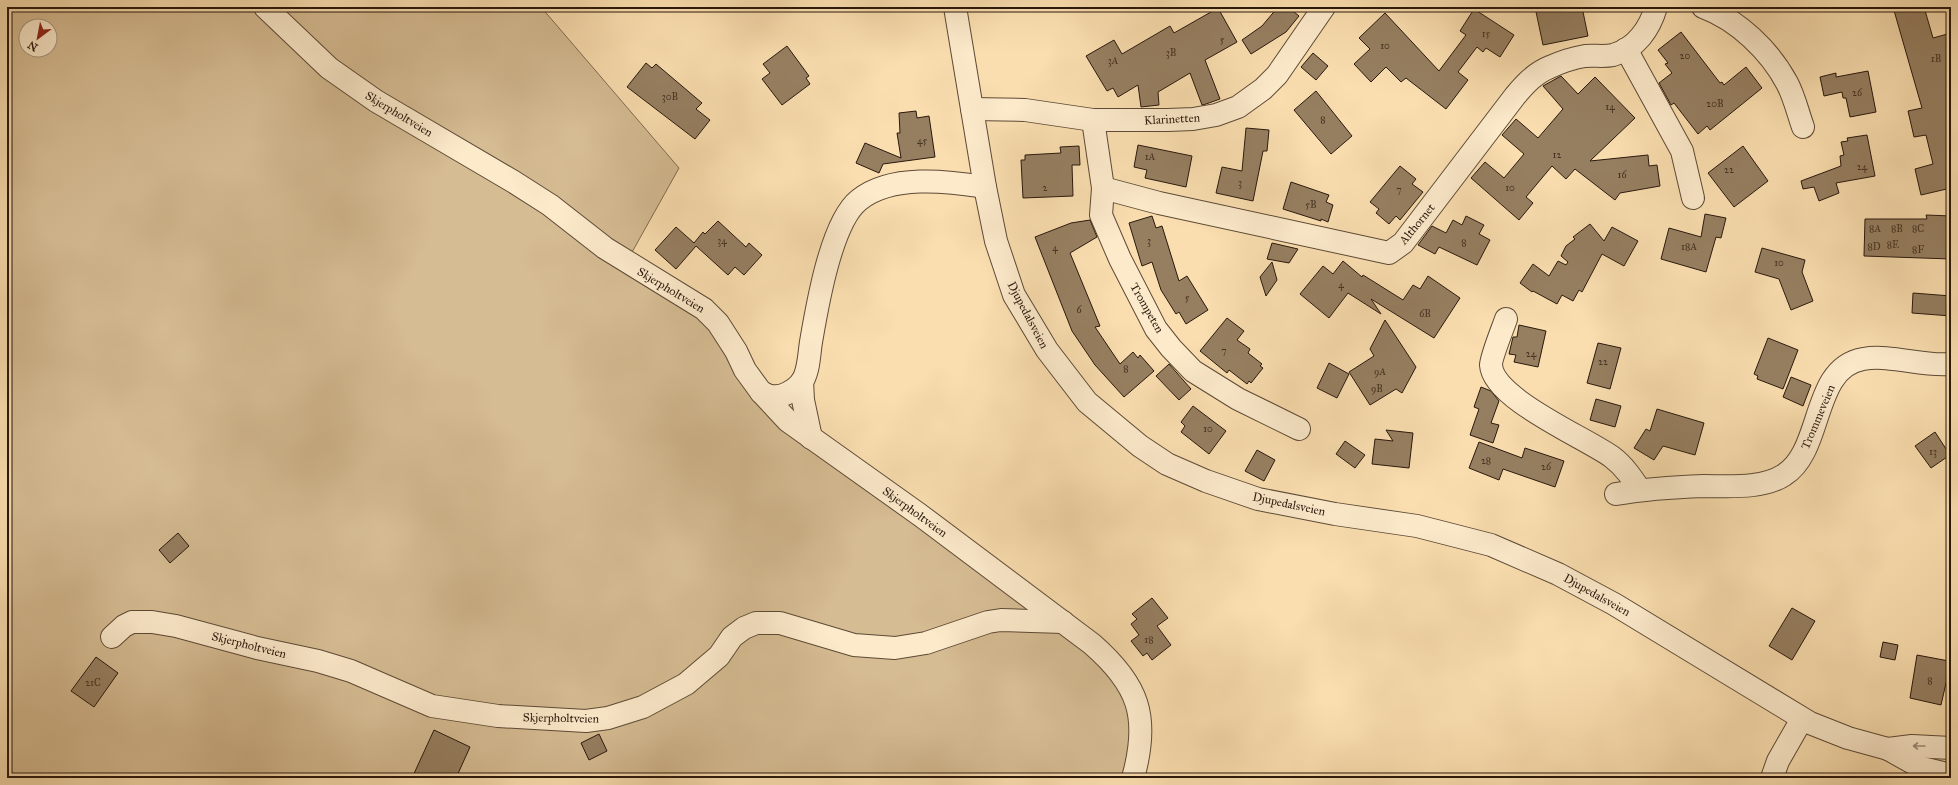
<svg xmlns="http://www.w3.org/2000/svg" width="1958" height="785" viewBox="0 0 1958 785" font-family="'IM FELL Great Primer',serif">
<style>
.green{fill:#d6bc93;stroke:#806a50;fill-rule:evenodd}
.building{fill:#967f61;stroke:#29180d}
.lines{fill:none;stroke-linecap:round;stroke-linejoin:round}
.minor-casing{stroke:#5d4a36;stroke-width:24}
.minor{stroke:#fceacb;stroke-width:22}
.oneway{stroke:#9d8c76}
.labels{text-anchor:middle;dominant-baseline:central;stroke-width:4;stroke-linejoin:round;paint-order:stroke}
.number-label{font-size:10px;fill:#443222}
.street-label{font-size:12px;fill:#29180d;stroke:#fceacb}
</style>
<rect width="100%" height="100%" fill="#fadeaf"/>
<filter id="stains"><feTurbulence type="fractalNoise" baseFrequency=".005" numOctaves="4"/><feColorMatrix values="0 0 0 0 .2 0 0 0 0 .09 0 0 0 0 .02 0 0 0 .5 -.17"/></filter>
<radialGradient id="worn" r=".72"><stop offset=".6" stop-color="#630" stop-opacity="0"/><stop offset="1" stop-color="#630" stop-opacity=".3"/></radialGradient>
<!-- green -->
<path class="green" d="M 7,7 L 541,7 L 679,168 L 626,263 L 694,300 L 764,393 L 1130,683 L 1130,778 L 7,778 ZM 26,26 L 50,26 L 50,50 L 26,50 Z"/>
<!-- building -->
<g class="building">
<polygon points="1278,7 1288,7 1299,16 1286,32 1251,54 1242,40 1262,26"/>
<polygon points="1535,7 1582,7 1588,36 1543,45"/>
<polygon points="1893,7 1924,7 1933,38 1951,33 1951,188 1921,195 1915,169 1933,164 1926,135 1914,137 1908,111 1922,108"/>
<polygon points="1218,8 1237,42 1205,60 1220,99 1206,104 1202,105 1190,73 1158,92 1159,105 1141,107 1138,85 1118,97 1113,88 1107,91 1086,56 1114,40 1122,54 1170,26 1174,33"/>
<polygon points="1474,9 1514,35 1500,57 1486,48 1483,52 1477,47 1458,72 1468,80 1446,109 1406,78 1401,82 1386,67 1371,82 1354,64 1370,49 1359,38 1385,13 1439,71 1466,35 1460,31"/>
<polygon points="1681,32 1720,83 1722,82 1724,85 1746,67 1762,88 1710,130 1707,126 1698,134 1674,103 1671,105 1659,83 1672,73 1665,64 1668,63 1658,50"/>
<polygon points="787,46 809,76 806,78 810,84 782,105 762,79 770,73 763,64"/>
<polygon points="1313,53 1328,66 1316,80 1301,67"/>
<polygon points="646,63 652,68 656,64 702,103 696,109 710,120 695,139 627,87"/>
<polygon points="1868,71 1876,112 1850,117 1846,98 1843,98 1842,92 1824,96 1820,77 1836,73 1836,77"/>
<polygon points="1561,76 1578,94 1595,77 1635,118 1590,161 1648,155 1649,166 1657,165 1660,186 1620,193 1615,200 1575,169 1566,179 1552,166 1526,197 1533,203 1519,220 1471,178 1485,162 1504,178 1524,154 1502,135 1516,119 1538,138 1563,109 1543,86"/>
<polygon points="1316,91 1352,136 1331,154 1294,110"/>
<polygon points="916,111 917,118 929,116 935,157 883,164 879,173 856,163 865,143 901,158 897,133 900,133 899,113"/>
<polygon points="1246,128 1269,130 1267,151 1263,151 1253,201 1216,193 1222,167 1242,171"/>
<polygon points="1867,135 1875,176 1836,183 1839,193 1819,201 1814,187 1803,189 1801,181 1841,166 1840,156 1844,155 1841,142 1848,141 1847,138"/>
<polygon points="1138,145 1192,156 1186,187 1145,178 1147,170 1134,167"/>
<polygon points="1079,146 1080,165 1072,165 1073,196 1023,198 1021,160 1025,160 1025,155 1061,153 1060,147"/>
<polygon points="1743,146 1768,181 1734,207 1708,173"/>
<polygon points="1400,166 1416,179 1412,184 1423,192 1400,220 1396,216 1389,224 1376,213 1379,209 1370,202"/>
<polygon points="1291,182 1329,195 1326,202 1333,205 1328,222 1321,219 1321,221 1283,209"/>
<polygon points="1705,214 1726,218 1721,238 1716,237 1706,272 1661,259 1669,228 1701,237"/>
<polygon points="1926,215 1951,216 1951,259 1864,256 1865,219 1927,219"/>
<polygon points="1152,216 1156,228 1162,226 1179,281 1187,276 1208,310 1186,324 1179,312 1176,314 1161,290 1152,262 1142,266 1129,223"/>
<polygon points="1466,216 1484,225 1479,234 1490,240 1477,265 1439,247 1435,254 1418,245 1432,226 1446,233 1453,220 1462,225"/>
<polygon points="1090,220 1097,237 1070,253 1100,326 1095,327 1120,364 1133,352 1138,358 1140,355 1154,371 1124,397 1095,365 1072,331 1035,237 1071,223"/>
<polygon points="718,221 746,247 749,243 762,255 744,275 735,267 728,275 696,246 676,269 655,250 676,227 694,243 703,232 705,234"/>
<polygon points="1590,224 1604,241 1612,227 1638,241 1624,266 1602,254 1582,292 1579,290 1573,301 1562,295 1557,304 1533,291 1532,292 1520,283 1533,264 1549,276 1558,261 1566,265 1568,262 1561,256 1566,246 1575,239 1573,237"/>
<polygon points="1272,243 1298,249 1289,263 1267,259"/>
<polygon points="1762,248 1805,260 1802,272 1813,301 1791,310 1779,279 1755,272"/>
<polygon points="1343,261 1362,277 1363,275 1403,300 1413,285 1420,289 1428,276 1460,298 1434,338 1371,299 1381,314 1348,293 1329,318 1300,294 1323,266 1333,274"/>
<polygon points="1272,262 1277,280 1266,296 1260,277"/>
<polygon points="1913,293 1951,296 1951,316 1912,313"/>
<polygon points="1227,318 1244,331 1237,340 1250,349 1248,353 1262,364 1260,366 1263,368 1251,383 1249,381 1247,384 1229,370 1227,373 1200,351"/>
<polygon points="1385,320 1416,367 1402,393 1396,389 1370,405 1349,372 1374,356 1370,349"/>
<polygon points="1519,325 1546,331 1538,367 1514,362 1516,355 1509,354 1513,337 1517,337"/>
<polygon points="1768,338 1798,350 1783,389 1757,379 1758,376 1754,374"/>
<polygon points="1598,343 1621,348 1610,389 1587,383"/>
<polygon points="1329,363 1349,374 1337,398 1317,388"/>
<polygon points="1169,364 1191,389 1179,400 1156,376"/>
<polygon points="1791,377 1811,385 1803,406 1783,397"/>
<polygon points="1481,387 1491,391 1499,401 1491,423 1499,425 1493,443 1470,435 1479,409 1474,407"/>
<polygon points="1596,399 1621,406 1615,427 1590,420"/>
<polygon points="1193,406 1226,431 1209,454 1181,432 1185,426 1181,422"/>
<polygon points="1657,409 1704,423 1695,455 1663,446 1654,460 1634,448 1646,429 1650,431"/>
<polygon points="1386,430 1413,433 1409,468 1372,464 1375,439 1393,441"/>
<polygon points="1935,432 1950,455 1931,468 1915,446"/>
<polygon points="1345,441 1365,455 1355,468 1336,454"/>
<polygon points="1479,442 1522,458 1525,448 1564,461 1555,487 1503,469 1499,480 1469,468"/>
<polygon points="1257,450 1275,460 1264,481 1245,471"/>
<polygon points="178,533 189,546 170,563 159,550"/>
<polygon points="1152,598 1168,618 1157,626 1171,645 1152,660 1147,653 1143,656 1131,641 1139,635 1131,624 1137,619 1132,614"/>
<polygon points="1792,608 1815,621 1792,660 1769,646"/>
<polygon points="1883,642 1898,645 1895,660 1880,657"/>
<polygon points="1917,655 1949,661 1947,670 1949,670 1941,705 1910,698"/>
<polygon points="96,657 118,673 94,707 71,691"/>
<polygon points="434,730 470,747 456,778 412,778"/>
<polygon points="599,734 607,751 589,760 581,743"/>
</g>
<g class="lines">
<!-- minor casing -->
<g class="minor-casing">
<g id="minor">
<path d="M 265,7 L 329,68 L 376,101 L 514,182 L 550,205 L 605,248 L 704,309 L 718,323 L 736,351 L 745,370 L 761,392 L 788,421 L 920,515 L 1092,644 C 1139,685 1150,717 1133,778"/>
<polyline points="955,7 985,187 996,241 1014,295 1047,350 1087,402 1140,446 1167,464 1206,481 1258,499 1335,514 1417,526 1491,545 1558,574 1614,604 1810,723 1848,738 1888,749 1922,768 1951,775"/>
<path d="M 1703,7 C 1738,20 1770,51 1787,83 C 1794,96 1798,113 1803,127"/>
<polyline points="1626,49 1682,151 1693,198"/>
<polyline points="972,109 1025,110 1093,120 1168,120 1193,119 1216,115 1238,107 1263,89 1277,75 1324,7"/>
<polyline points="1093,120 1103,188 1101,215 1120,259 1156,329 1171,348 1193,371 1238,399 1299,429"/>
<path d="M 1103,188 L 1159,203 L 1389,253 L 1403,243 L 1515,96 C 1525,84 1535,73 1550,67 C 1561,62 1573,58 1585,56 C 1594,55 1604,57 1613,55 C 1636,49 1650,28 1656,7"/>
<path d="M 1506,319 C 1503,328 1491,357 1491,365 C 1493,399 1586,438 1612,457 C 1624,466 1632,478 1640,490"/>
<polyline points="802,381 803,400 811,438"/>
<path d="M 761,392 C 764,393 768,396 772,396 C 782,398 795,390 801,383 C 809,373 809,354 811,342 C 817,307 831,222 859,200 C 891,174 947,181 985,187"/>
<path d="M 1616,494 C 1645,489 1675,487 1704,486 C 1729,486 1763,489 1784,475 C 1824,450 1811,368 1863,359 C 1892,354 1922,367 1951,364"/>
<polyline points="112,637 124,626 132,622 152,622 176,626 257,648 318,661 351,671 432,706 498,716 586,721 608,718 643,707 686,684 719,656 732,637 744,628 756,623 780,623 854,645 895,648 926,643 988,622 1001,620 1063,622"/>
<polyline points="1888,749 1912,746 1951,748"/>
<polyline points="1772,778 1778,761 1802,719"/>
</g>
</g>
<!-- minor -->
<use href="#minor" class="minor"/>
</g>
<!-- one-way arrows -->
<defs><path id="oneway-shaft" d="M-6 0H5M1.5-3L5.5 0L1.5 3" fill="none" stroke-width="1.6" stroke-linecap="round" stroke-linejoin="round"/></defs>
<use class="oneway" href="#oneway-shaft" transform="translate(1919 746) rotate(180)"/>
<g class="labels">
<!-- number labels -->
<g class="number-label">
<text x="1486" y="34">15</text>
<text x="1222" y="40">5</text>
<text x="1385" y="46">10</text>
<text x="1171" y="53">3B</text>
<text x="1685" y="56">20</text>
<text x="1936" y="59">1B</text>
<text x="1113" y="61">3A</text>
<text x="1857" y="93">26</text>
<text x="670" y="97">30B</text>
<text x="1715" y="104">20B</text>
<text x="1610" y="107">14</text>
<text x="1323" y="120">8</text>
<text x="922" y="141">45</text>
<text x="1557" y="155">12</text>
<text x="1150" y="157">1A</text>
<text x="1862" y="167">24</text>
<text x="1729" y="170">22</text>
<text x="1622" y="175">16</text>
<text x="1240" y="183">3</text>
<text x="1045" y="188">2</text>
<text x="1510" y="188">10</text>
<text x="1399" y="190">7</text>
<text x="1311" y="205">5B</text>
<text x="1875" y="229">8A</text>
<text x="1897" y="229">8B</text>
<text x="1918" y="229">8C</text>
<text x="722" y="241">34</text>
<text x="1149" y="241">3</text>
<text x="1464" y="243">8</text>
<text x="1893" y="245">8E</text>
<text x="1689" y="247">18A</text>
<text x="1874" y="247">8D</text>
<text x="1055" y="248">4</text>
<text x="1918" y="250">8F</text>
<text x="1779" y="263">10</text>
<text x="1341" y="285">4</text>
<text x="1187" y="298">5</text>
<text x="1079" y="310">6</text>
<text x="1425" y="314">6B</text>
<text x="1224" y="351">7</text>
<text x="1531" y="354">24</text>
<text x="1603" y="362">22</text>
<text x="1126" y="369">8</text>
<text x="1380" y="372">9A</text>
<text x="1377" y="389">9B</text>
<text x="1208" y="429">10</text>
<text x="1933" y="452">13</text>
<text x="1486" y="461">28</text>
<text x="1546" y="467">26</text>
<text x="1149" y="640">18</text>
<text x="1930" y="681">8</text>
<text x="93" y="683">21C</text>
</g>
<!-- street labels -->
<g class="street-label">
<text transform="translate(399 114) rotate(31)">Skjerpholtveien</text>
<text transform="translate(1172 119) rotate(-3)">Klarinetten</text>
<text transform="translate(1417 224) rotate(-51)">Althornet</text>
<text transform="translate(671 290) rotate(31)">Skjerpholtveien</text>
<text transform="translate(1147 308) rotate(60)">Trompeten</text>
<text transform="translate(1028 315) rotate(62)">Djupedalsveien</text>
<text transform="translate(1818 417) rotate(-67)">Trommeveien</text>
<text transform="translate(1289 504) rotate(12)">Djupedalsveien</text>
<text transform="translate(915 512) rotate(36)">Skjerpholtveien</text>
<text transform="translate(1597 595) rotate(29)">Djupedalsveien</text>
<text transform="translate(249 645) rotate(14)">Skjerpholtveien</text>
<text transform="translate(561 718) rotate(1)">Skjerpholtveien</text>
</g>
</g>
<!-- margin -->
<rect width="1958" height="785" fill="none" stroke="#fadeaf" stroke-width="24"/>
<rect x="8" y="8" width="1942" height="769" fill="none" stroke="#29180d" stroke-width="2"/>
<rect x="12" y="12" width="1934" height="761" fill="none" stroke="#29180d"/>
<!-- north arrow -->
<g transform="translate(38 38) rotate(212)"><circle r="19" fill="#fceacb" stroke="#a8967f"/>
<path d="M0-3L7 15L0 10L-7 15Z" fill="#8f2418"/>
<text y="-6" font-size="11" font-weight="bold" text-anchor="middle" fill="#29180d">N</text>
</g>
<rect width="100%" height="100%" filter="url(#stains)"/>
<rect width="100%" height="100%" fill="url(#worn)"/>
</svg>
